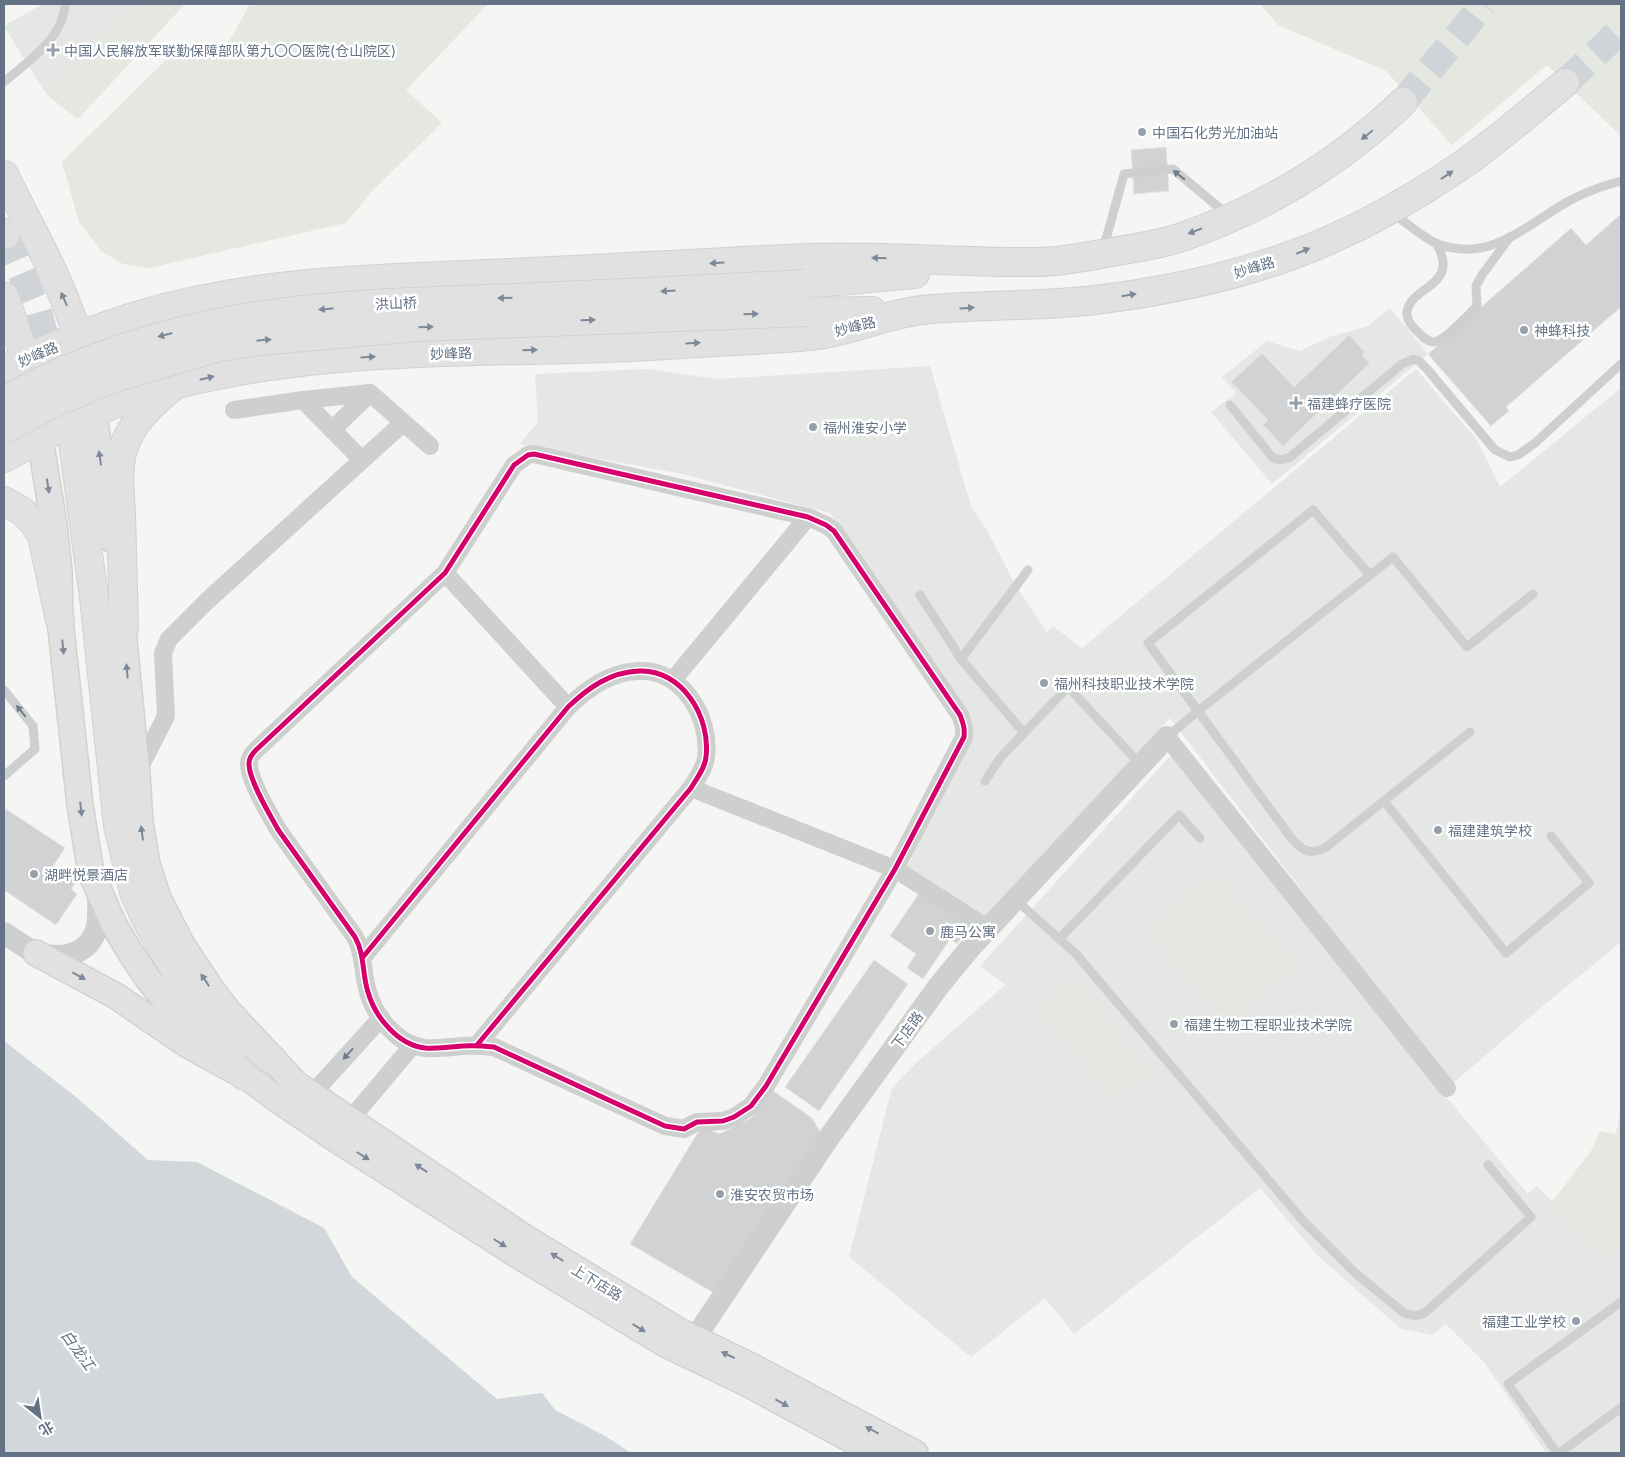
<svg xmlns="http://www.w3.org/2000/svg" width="1625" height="1457" viewBox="0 0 1625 1457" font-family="Inter,'Noto Sans SC',sans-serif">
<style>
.built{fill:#e5e7e5}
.green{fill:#e4e8e1}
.water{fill:#d1d7da}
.building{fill:#d1d2d3;stroke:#e4e4e3}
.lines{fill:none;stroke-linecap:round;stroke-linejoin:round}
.primary-tunnel{stroke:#d0d4d8;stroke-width:28;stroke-dasharray:28 14;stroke-linecap:butt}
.secondary-casing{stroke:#d0d2d3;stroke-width:28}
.primary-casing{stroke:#d0d2d2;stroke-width:30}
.service{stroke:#ced0d0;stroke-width:9}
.minor{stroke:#ced0d0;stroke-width:18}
.tertiary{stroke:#ced0d0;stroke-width:22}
.secondary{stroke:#e1e1e2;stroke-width:25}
.primary{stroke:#e1e1e2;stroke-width:28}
.primary-bridge-casing{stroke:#d0d2d2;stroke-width:30;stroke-linecap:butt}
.primary-bridge{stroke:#e1e1e2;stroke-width:28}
.cycleway-casing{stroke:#fff;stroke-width:8}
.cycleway{stroke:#d6006c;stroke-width:5}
.oneway{fill:#7c8998}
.oneway2{fill:#6e7c8c}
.poi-dot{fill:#96a0ac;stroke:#fff;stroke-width:2}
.labels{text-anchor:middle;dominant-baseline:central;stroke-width:5;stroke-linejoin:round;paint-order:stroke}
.poi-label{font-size:14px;fill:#637385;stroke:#fff;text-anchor:start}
.street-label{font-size:14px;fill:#637385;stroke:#fff}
.water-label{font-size:15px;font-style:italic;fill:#5f7582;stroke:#fff}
</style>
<rect width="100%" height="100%" fill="#f5f5f3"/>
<!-- built -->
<g class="built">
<polygon points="43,4 141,4 98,38 47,95 4,26"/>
<polygon points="1390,308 1428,354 1272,484 1211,412 1236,393 1222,377 1267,341 1300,351 1329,337 1368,326"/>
<polygon points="930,366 971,506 988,532 1015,584 1047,633 1053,626 1082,648 1416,369 1477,440 1500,487 1621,388 1621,942 1544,1005 1451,1085 1170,718 986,918 907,868 973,724 830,513 682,474 520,444 538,422 535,374 647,369 717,379"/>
<polygon points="1171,755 1442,1092 1528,1194 1537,1186 1604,1256 1621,1247 1621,1453 1546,1453 1485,1363 1446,1324 1433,1335 1401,1329 1317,1255 1260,1188 1074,1334 1045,1298 971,1357 849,1257 892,1088 915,1064 1005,985 980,966"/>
</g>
<!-- green -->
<g class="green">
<polygon points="141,4 185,4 78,119 47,95 98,38"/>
<polygon points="250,4 488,4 406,90 442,123 372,191 346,223 149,268 123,264 101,251 79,222 62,162 169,57 198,41 226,47"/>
<polygon points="1260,4 1621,4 1621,136 1547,65 1452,145 1386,71 1278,25"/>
<polygon points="1213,876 1291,965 1229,1021 1152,932"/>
<polygon points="1073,983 1119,1038 1089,1064 1043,1009"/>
<polygon points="1125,1045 1147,1070 1118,1095 1096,1071"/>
<polygon points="1621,1107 1621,1247 1604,1256 1552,1202 1591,1151 1600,1131 1616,1134"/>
</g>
<!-- water -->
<polygon class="water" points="4,1041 76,1097 148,1160 197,1162 324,1228 352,1277 497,1399 542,1393 555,1410 605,1436 631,1453 4,1453"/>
<!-- building -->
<g class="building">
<polygon points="1166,147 1169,191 1134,194 1131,150"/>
<polygon points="1621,214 1621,307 1506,407 1509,411 1491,426 1428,354 1571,228 1586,245"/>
<polygon points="1349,335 1365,352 1362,355 1370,363 1283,446 1263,425 1268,420 1231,382 1262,353 1294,387"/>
<polygon points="6,809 65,848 53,866 76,882 71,889 77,894 56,925 4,890 4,813"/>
<polygon points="920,892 970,925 957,944 950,939 923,979 907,968 916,954 890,936"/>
<polygon points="874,960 908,984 819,1111 785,1087"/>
<polygon points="772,1090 812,1118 821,1133 714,1293 630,1244 702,1126 719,1134 751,1118 759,1109"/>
</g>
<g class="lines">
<!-- primary-tunnel -->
<g class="primary-tunnel">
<polyline points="1565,83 1621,30"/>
<polyline points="1403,102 1484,4"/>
<polyline points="5,235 38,312 54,371"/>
</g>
<!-- secondary casing -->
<g class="secondary-casing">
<g id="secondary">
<polyline points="94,413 111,539"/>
<polyline points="40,438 54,525 59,570 60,620 80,805 91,873 114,925 130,952 148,979 181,1020"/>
<polyline points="121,609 137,774 140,822 147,864 158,898 182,945 212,990 229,1012 295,1083 527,1239 679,1331 751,1366 915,1453"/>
<polyline points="36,953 116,996 186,1044 235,1071"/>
<polyline points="227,1062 278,1100 334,1138 524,1259 667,1345 748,1384 876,1453"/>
</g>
</g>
<!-- primary casing -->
<g class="primary-casing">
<g id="primary">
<path d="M 4,175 C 33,233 68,292 83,356"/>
<polyline points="4,232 5,235"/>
<polyline points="804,284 915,274"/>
<polyline points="4,296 26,358 29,376"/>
<polyline points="808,312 872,311"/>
<path d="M 4,369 C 48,348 93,329 140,315 C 260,279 385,279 509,273 C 609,269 709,262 809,258 C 885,255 960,263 1036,262 C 1057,262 1080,258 1101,254 C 1127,249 1154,246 1179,238 C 1262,210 1340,163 1403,102"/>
<polyline points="73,442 94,598 118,826 134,892 145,917 162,948 177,973 196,998 273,1060"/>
<path d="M 4,458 C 49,433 97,408 146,393 C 293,348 452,353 604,348 C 648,347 692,343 736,341 C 763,339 791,339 818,335 C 853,330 887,314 922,310 C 979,304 1037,307 1095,300 C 1160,292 1225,279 1287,257 C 1349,235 1408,202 1462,165 C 1498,140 1531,111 1565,83"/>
<polyline points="4,501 22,511 33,522 42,536 60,620"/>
<path d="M 124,629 C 123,591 122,552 121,514 C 120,493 117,470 123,449 C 131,424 149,406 169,390"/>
<polyline points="174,993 200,1029 244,1076"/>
</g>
</g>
<!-- service -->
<g class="service">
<path d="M 4,82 C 22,67 49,47 59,26 C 63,19 64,11 66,4"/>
<path d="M 1393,213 C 1405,222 1425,239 1438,244 C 1490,263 1525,226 1567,202 C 1585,192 1602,186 1621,181"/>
<path d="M 1436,243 C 1462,286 1410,286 1407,312 C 1406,320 1412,326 1417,331 C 1422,336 1426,341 1433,342 C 1444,342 1469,314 1477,306 L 1476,286 L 1482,275 L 1510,237"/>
<polyline points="1103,250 1124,174 1173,169 1228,215"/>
<path d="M 1230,405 L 1272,457 C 1279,460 1283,461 1290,457 L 1402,364 L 1413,359 L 1419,361 L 1427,369 L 1495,450 L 1510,457 L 1518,455 L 1535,443 L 1621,364"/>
<path d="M 1370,575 L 1313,510 L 1148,643 L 1292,839 C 1303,851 1309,855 1325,848 L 1470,732"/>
<polyline points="920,595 961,659 1024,733"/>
<polyline points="961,659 1028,570"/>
<polyline points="4,690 33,726 35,749 4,776"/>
<polyline points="1167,737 1198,711 1393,557 1467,647 1533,594"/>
<polyline points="985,781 1001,757 1068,687 1141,765"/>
<polyline points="1384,801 1506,953 1589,883 1551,836"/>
<path d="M 1016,900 L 1076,954 L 1305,1223 L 1354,1272 L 1404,1313 C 1413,1316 1418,1317 1427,1311 L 1531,1217 L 1488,1165"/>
<polyline points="1059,939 1179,815 1200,838"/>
<polyline points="1557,1453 1508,1384 1621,1302"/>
<polyline points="1559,1453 1621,1408"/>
</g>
<!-- minor -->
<g class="minor">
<polyline points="303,400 370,393"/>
<polyline points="234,410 303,400 362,460"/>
<polyline points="332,430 370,393 430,446"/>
<path d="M 534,454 L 808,517 L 826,525 L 834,531 L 960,715 C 963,723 965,728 964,737 L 895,869 L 766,1086 L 751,1106 L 734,1117 L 723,1121 L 697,1122 L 684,1129 L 665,1126 L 494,1047 C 484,1046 474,1045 463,1046 C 451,1047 438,1049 425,1048 C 398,1045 375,1017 368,992 C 362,974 365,955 355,937 L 279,831 C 271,817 248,779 249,763 C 249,758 252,754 256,750 L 445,573 L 514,465 L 528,455 Z"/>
<polyline points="445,573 568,707"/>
<polyline points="673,680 808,517"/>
<polyline points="1167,737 1447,1088"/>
<polyline points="137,773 166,716 163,653 169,639 207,601 403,423"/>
<polyline points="691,788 895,869 989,929"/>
<path d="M 363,957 L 568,707 C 588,688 610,672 639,671 C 682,669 711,717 706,757 C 705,768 697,778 691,788 L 477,1045"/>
<polyline points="304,1103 381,1018"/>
<polyline points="343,1128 413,1045"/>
</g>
<!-- tertiary -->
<g class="tertiary">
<path d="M 4,933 C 14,939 26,949 37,953 C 62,960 90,955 97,927 C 99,916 98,903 98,892"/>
<polyline points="685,1353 830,1136 938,987 970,948 1167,737"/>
</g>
<!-- secondary -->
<use href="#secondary" class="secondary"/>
<!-- primary -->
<use href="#primary" class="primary"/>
<!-- primary-bridge casing -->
<g class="primary-bridge-casing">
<g id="primary-bridge">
<path d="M 4,400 C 82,357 167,330 255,316 C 342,303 430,301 517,298 C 613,294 708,289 804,284"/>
<polyline points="4,430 49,405 117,377 219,347 259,341 416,327 808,312"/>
</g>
</g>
<!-- primary-bridge -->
<use href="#primary-bridge" class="primary-bridge"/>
<!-- cycleway casing -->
<g class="cycleway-casing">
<g id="cycleway">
<path d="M 534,454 L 808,517 L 826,525 L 834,531 L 960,715 C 963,723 965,728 964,737 L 895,869 L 766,1086 L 751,1106 L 734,1117 L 723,1121 L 697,1122 L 684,1129 L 665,1126 L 494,1047 C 484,1046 474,1045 463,1046 C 451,1047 438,1049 425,1048 C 398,1045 375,1017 368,992 C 362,974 365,955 355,937 L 279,831 C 271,817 248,779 249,763 C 249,758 252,754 256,750 L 445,573 L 514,465 L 528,455 Z"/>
<path d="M 363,957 L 568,707 C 588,688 610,672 639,671 C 682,669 711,717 706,757 C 705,768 697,778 691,788 L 477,1045"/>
</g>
</g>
<!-- cycleway -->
<use href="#cycleway" class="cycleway"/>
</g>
<!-- one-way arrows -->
<defs><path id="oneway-solid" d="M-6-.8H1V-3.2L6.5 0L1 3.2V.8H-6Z" transform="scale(1.25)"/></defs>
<g class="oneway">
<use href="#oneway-solid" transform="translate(1367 135) rotate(141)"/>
<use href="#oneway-solid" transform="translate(1447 175) rotate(-34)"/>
<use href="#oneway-solid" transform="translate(1195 231) rotate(159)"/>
<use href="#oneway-solid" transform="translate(1303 251) rotate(-23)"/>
<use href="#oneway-solid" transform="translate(879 258) rotate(-179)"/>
<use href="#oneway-solid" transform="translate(717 263) rotate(177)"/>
<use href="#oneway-solid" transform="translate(668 291) rotate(177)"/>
<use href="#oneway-solid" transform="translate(1129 295) rotate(-9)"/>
<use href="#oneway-solid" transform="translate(505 298) rotate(178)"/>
<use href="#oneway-solid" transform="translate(64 299) rotate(-114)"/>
<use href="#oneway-solid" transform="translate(967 308) rotate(-3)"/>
<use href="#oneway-solid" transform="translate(326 309) rotate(174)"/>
<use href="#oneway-solid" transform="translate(751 314) rotate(-2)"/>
<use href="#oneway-solid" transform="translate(588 320) rotate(-2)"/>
<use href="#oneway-solid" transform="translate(426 327) rotate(-2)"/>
<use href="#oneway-solid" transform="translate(165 335) rotate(165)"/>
<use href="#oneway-solid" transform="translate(264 340) rotate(-6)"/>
<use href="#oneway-solid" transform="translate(693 343) rotate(-3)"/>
<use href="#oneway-solid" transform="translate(530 350) rotate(-2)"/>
<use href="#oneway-solid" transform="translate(368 357) rotate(-4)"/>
<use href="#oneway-solid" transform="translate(207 378) rotate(-14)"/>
<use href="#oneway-solid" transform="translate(100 458) rotate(-98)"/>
<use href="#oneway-solid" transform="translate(48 486) rotate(81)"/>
<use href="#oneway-solid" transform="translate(63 647) rotate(84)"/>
<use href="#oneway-solid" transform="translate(127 671) rotate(-95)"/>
<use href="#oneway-solid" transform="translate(81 809) rotate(83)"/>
<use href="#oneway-solid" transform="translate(142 833) rotate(-98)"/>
<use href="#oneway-solid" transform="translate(79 976) rotate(28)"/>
<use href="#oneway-solid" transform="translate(205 980) rotate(-124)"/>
<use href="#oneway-solid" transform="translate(363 1156) rotate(32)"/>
<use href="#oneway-solid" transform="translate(421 1168) rotate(-146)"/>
<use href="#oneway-solid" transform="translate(500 1243) rotate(32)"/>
<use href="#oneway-solid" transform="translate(557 1257) rotate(-148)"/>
<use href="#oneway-solid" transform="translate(639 1328) rotate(31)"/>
<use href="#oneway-solid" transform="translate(728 1355) rotate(-155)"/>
<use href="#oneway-solid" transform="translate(782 1403) rotate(29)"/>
<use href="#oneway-solid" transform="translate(872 1430) rotate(-152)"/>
</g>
<g class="oneway2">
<use href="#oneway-solid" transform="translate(1179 175) rotate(-142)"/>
<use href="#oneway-solid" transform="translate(21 711) rotate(-129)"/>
<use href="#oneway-solid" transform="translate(348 1054) rotate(132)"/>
</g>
<!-- markers -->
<g class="poi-dot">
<path d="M50.5 42.5h5v5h5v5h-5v5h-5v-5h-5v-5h5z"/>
<circle cx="1142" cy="132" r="5"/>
<circle cx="1524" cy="330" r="5"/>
<path d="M1293.5 395.5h5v5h5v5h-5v5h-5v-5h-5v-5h5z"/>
<circle cx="813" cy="427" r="5"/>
<circle cx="1044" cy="683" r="5"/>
<circle cx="1438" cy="830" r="5"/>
<circle cx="34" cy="874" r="5"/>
<circle cx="930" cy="931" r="5"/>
<circle cx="1174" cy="1024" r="5"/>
<circle cx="720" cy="1194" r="5"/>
<circle cx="1576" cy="1321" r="5"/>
</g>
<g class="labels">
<!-- poi labels -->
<g class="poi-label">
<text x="64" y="50">中国人民解放军联勤保障部队第九〇〇医院(仓山院区)</text>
<text x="1152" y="132">中国石化劳光加油站</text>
<text x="1534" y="330">神蜂科技</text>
<text x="1307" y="403">福建蜂疗医院</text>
<text x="823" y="427">福州淮安小学</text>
<text x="1054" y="683">福州科技职业技术学院</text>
<text x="1448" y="830">福建建筑学校</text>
<text x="44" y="874">湖畔悦景酒店</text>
<text x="940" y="931">鹿马公寓</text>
<text x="1184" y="1024">福建生物工程职业技术学院</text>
<text x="730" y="1194">淮安农贸市场</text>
<text x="1566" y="1321" text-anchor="end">福建工业学校</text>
</g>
<!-- street labels -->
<g class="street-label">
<text transform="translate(1254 267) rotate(-17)">妙峰路</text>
<text transform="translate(396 303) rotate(-3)">洪山桥</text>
<text transform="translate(855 326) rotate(-14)">妙峰路</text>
<text transform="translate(451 353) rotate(-2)">妙峰路</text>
<text transform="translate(38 354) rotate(-23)">妙峰路</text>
<text transform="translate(907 1030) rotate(-54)">下店路</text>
<text transform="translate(597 1282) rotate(31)">上下店路</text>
</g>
<!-- water labels -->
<g class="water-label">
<text transform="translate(78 1350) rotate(54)">白龙江</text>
</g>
</g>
<!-- border -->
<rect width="1625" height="1457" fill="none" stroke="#637385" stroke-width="10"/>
<!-- north arrow -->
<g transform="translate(40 1417) rotate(150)" stroke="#ffffff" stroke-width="4" paint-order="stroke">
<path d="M0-4L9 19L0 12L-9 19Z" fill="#637385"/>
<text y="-8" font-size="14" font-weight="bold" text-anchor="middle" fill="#637385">北</text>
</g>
</svg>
